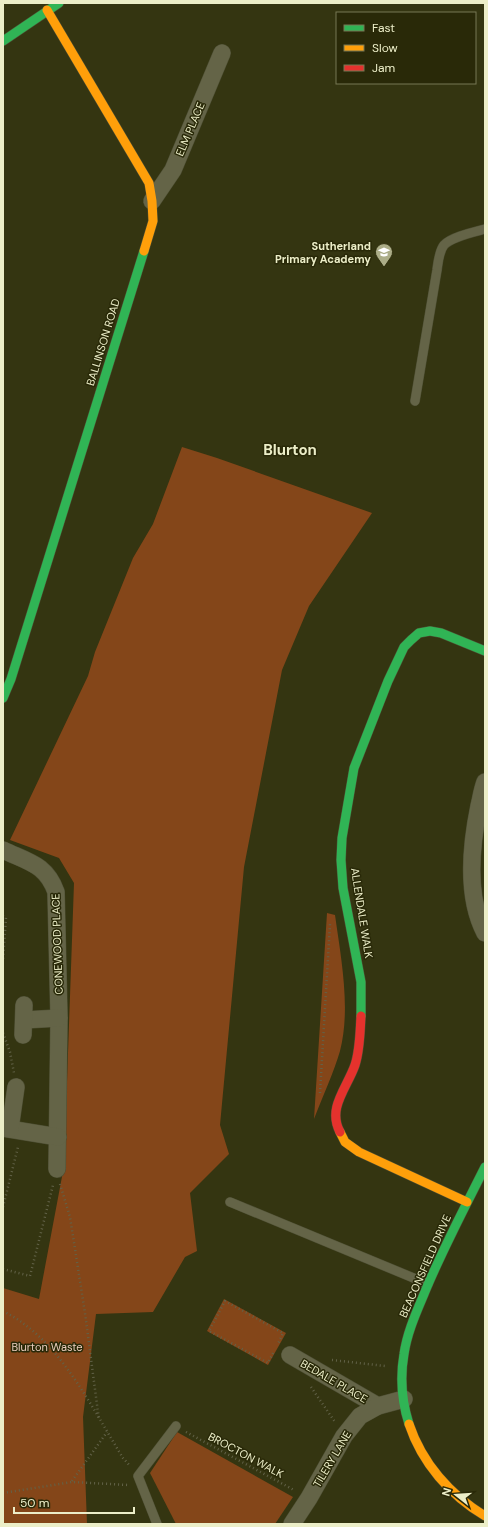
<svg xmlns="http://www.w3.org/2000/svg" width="488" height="1527" viewBox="0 0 488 1527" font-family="'DM Sans',sans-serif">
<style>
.green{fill:#844619}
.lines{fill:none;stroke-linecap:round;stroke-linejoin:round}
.lane-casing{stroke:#4e4f34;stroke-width:10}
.street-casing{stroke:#4e4f34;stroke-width:18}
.fast-casing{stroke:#4e4f34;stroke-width:10}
.slow-casing{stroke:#4e4f34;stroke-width:10}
.jam-casing{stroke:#4e4f34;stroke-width:10}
.path{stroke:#626248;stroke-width:2.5;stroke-dasharray:1 3;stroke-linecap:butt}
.lane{stroke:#646447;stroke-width:9}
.street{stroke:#646447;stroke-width:17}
.fast{stroke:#30b455;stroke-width:9}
.slow{stroke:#ff9f0a;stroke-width:9}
.jam{stroke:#e5322d;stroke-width:9}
.labels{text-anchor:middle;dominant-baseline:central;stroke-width:3;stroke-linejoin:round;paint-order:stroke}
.street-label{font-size:11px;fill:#eceec8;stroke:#292908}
.poi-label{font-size:11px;font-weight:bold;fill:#eceec8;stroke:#292908;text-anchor:end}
.park-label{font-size:11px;fill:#ebcebe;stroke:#292908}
.district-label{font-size:15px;font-weight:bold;fill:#eceec8;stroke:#292908}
</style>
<rect width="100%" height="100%" fill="#343511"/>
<!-- green -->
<g class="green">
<polygon points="182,447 217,458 372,513 309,606 282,670 244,867 220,1125 229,1154 190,1193 197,1251 185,1257 153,1312 96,1314 83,1417 87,1524 3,1524 3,1288 39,1299 64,1166 74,883 59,858 10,840 88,676 95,652 133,558 153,524"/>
<path d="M 327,913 L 335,915 C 341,958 351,1008 340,1051 C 334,1072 322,1098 314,1119 Z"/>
<polygon points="224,1299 286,1333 268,1365 207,1331"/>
<polygon points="177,1432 293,1497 275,1524 176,1524 150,1473"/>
</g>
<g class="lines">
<!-- lane casing -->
<g class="lane-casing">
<g id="lane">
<path d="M 415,401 L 437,270 C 438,263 439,251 444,245 C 451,237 474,232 485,229"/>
<polyline points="230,1202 428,1284"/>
<polyline points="157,1524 138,1476 176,1426"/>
</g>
</g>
<!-- street casing -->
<g class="street-casing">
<g id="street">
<polyline points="152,201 173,170 222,53"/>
<path d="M 485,782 C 482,790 481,798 479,806 C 471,845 466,897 485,933"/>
<path d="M 3,850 C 28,862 46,864 56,892 L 59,1018 L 57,1169"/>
<polyline points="24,1020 59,1018"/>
<polyline points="23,1035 24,1005"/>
<polyline points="3,1128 58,1137"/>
<polyline points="10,1129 16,1087"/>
<polyline points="290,1355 378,1406"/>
<polyline points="292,1524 309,1498 344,1436 360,1416 378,1406 404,1399"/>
</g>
</g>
<!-- fast casing -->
<g class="fast-casing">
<g id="fast">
<polyline points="3,41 59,3"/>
<polyline points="3,698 11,679 144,251"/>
<polyline points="361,1016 361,982 343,888 341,860 342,838 354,768 388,681 404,647 411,640 419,633 430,631 441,633 485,651"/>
<path d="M 409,1424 C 402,1402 400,1377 404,1354 C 407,1333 416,1313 424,1294 C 442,1250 464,1209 485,1167"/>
</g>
</g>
<!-- slow casing -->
<g class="slow-casing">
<g id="slow">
<polyline points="47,10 149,183 152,201 153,221 144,251"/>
<polyline points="340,1132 345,1142 359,1152 467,1202"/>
<path d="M 409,1424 C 422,1463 450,1495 485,1516"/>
</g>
</g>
<!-- jam casing -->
<g class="jam-casing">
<path id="jam" d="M 340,1132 C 327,1108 347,1088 355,1065 C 360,1050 360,1032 361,1016"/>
</g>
<!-- path -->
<g class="path">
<polyline points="3,916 6,917 3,961"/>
<polyline points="3,1033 10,1052 14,1073"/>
<polyline points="320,1093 330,924"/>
<polyline points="60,1184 70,1217 85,1313 99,1420"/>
<polyline points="3,1207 18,1147"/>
<polyline points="3,1269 30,1276 53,1185"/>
<path d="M 3,1311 C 10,1315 18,1319 24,1324 C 67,1355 95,1413 123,1458 L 130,1466"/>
<polyline points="273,1353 268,1363 209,1331 225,1301 283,1333 278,1344"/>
<polyline points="332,1360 385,1366"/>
<polyline points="311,1387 335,1422"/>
<polyline points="186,1432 294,1490"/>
<polyline points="72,1481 107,1432"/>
<polyline points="3,1493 72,1482 129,1485"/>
</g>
<!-- lane -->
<use href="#lane" class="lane"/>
<!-- street -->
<use href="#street" class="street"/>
<!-- fast -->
<use href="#fast" class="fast"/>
<!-- slow -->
<use href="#slow" class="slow"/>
<!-- jam -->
<use href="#jam" class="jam"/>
</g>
<!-- icons -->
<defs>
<g id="school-pin" transform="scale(0.9)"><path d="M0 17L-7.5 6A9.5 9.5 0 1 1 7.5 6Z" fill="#acad88" stroke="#292908"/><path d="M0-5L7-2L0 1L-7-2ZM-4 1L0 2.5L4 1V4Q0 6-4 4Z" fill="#fff"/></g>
</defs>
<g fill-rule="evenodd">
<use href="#school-pin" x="384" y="252"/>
</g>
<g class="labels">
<!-- street labels -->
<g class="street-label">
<text transform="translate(190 129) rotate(-67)">ELM PLACE</text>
<text transform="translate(103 342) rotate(-73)">BALLINSON ROAD</text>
<text transform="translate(362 913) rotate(81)">ALLENDALE WALK</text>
<text transform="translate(57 944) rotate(-92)">CONEWOOD PLACE</text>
<text transform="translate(425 1266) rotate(-66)">BEACONSFIELD DRIVE</text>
<text transform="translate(334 1381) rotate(30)">BEDALE PLACE</text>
<text transform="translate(246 1455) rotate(28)">BROCTON WALK</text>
<text transform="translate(332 1459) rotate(-59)">TILERY LANE</text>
</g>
<!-- poi labels -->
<g class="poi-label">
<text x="371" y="246">Sutherland<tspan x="371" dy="13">Primary Academy</tspan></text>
</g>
<!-- park labels -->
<g class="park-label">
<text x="47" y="1347">Blurton Waste</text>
</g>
<!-- district labels -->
<g class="district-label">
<text x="290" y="450">Blurton</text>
</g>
</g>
<!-- border -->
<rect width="488" height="1527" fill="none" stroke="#eceec8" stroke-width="8"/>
<!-- legend -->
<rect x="336" y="12" width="140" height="72" fill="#292908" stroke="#777855"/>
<rect x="344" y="25" width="20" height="6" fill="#30b455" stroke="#777855"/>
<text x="372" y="32" font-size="12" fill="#eceec8">Fast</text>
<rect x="344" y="45" width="20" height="6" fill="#ff9f0a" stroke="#777855"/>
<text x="372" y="52" font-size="12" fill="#eceec8">Slow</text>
<rect x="344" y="65" width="20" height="6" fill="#e5322d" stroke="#777855"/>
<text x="372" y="72" font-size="12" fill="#eceec8">Jam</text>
<!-- north arrow -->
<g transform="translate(456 1495) rotate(287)" stroke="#292908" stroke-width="3" paint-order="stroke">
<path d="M0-3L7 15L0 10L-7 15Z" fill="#eceec8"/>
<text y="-6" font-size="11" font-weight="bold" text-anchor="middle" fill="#eceec8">N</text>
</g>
<!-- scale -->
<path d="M14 1507v6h120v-6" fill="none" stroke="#eceec8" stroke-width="2"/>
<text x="20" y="1507" font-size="12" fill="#eceec8" stroke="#292908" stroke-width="3" paint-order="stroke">50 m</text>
</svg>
